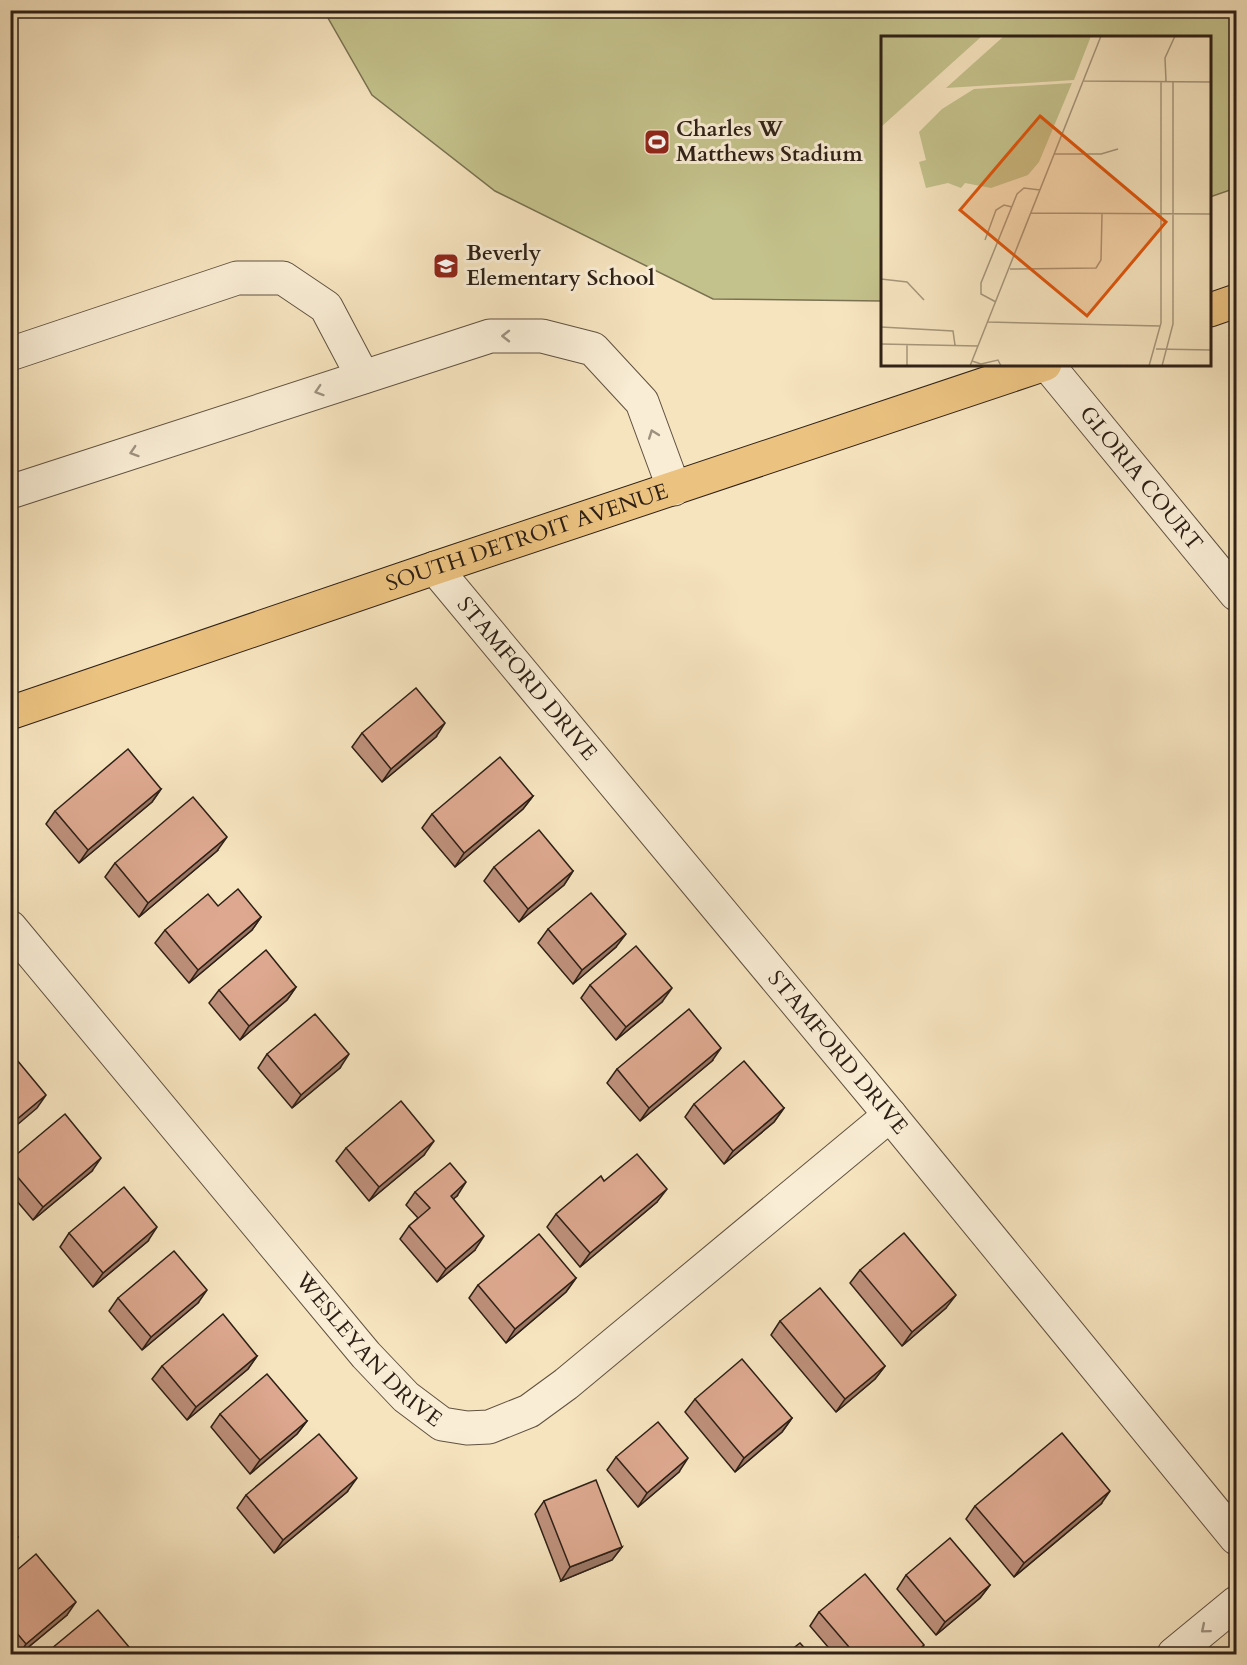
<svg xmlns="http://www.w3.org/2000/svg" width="1247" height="1665" viewBox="0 0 1247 1665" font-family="Cardo,serif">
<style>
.green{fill:#c4c28c;stroke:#797151;stroke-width:1.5}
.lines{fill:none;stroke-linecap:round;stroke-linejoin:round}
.minor-casing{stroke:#605140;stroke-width:35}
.major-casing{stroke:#2e2016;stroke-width:35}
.minor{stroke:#f9edd5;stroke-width:33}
.major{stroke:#ebc280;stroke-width:33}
.wall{fill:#be907b;stroke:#2e2016;stroke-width:1.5}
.shaded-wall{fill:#9b7664;stroke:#2e2016;stroke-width:1.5}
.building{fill:#dda88f;stroke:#2e2016;stroke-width:1.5}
.oneway{stroke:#9e917f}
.labels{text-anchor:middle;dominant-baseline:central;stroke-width:6;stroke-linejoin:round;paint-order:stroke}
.poi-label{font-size:22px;font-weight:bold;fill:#2e2016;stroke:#f9edd5;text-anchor:start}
.street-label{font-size:22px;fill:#2e2016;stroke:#f9edd5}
.inset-road{fill:none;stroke:#a6967b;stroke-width:1.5}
.view{fill:#df560c;fill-opacity:0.15;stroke:#df560c;stroke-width:3}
.inset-edge{fill:none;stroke:#2e2016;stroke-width:3}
</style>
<rect width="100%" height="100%" fill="#f6e4bf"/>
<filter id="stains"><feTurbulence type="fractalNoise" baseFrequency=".00333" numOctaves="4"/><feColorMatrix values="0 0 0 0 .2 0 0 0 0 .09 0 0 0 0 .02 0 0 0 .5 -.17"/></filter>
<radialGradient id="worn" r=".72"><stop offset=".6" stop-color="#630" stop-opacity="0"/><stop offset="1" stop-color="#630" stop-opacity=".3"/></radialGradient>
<!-- green -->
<polygon class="green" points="324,11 1236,11 1236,188 1210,197 1210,38 882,38 882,301 713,299 495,191 372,95"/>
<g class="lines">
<!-- minor casing -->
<g class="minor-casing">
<g id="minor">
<polyline points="10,354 237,278 283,278 326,307 363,377"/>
<path id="s1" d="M 1047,364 L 1236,594"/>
<polyline points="10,492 490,336 542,336 593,349 642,402 674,489"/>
<path id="s2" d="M 435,568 L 890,1115 L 1236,1538"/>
<path id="s3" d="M 10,927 L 366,1355 L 406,1397 L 442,1424 L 467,1428 L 489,1427 L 529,1411 L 566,1384 L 890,1115"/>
<polyline points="1174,1654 1236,1603"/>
</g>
</g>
<!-- major casing -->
<g class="major-casing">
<g id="major">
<polyline points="1210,310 1236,301"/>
<path id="s4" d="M 10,713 L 435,568 L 1045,364"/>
</g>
</g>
<!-- minor -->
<use href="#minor" class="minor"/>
<!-- major -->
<use href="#major" class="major"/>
</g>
<!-- wall -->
<g class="wall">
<polygon points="362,733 436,737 382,782 352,747"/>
<polygon points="161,789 152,802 79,863 46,824 55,811"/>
<polygon points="533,796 523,809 455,867 422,828 432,814"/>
<polygon points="217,851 139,917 105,877 115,863"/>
<polygon points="494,867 573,871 564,885 519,922 484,881"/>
<polygon points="218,906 261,917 252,930 189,983 155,943 165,930"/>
<polygon points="548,929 616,947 573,984 538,943"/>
<polygon points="590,985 662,1002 616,1040 581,998"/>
<polygon points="296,987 287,1000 240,1040 209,1003 219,990"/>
<polygon points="267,1054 340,1068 292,1108 258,1068"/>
<polygon points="712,1061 640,1121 607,1083 617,1069"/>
<polygon points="694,1104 784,1108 774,1122 724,1164 685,1117"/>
<polygon points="346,1148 424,1155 369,1201 336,1161"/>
<polygon points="10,1160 92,1171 33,1220 10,1193"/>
<polygon points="604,1181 657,1202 580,1267 547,1227 556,1214"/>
<polygon points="415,1192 457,1196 453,1199 475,1250 437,1282 400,1239 409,1226 418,1218 406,1205"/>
<polygon points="69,1233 148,1241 93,1287 60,1247"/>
<polygon points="860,1270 946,1308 902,1346 850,1283"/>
<polygon points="576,1278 566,1292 506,1343 469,1298 478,1285"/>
<polygon points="118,1298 198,1303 142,1350 109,1311"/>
<polygon points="780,1321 885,1366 875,1379 836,1412 771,1335"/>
<polygon points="257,1356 248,1369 187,1420 152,1379 162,1366"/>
<polygon points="695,1399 792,1418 782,1432 735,1472 685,1412"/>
<polygon points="220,1414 307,1421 297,1434 250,1474 211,1427"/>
<polygon points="616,1457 679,1472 638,1507 607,1470"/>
<polygon points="347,1492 274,1553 237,1508 246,1495"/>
<polygon points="544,1501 622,1547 612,1560 561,1581 535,1514"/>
<polygon points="1101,1504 1014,1577 966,1519 975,1506"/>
<polygon points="906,1575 990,1585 980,1598 936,1635 897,1589"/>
<polygon points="10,1576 67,1615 20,1654 15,1654 10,1650"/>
<polygon points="819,1612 918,1654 834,1654 810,1626"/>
</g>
<!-- shaded-wall -->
<g class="shaded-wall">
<polygon points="445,723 436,737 382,782 391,769"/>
<polygon points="161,789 152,802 79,863 88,850"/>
<polygon points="533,796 523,809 455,867 464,853"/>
<polygon points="227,837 217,851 139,917 148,903"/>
<polygon points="573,871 564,885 519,922 528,909"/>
<polygon points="261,917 252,930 189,983 198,970"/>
<polygon points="626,934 616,947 573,984 582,970"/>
<polygon points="296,987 287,1000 240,1040 249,1026"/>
<polygon points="672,988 662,1002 616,1040 626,1027"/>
<polygon points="721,1048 712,1061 640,1121 649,1108"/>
<polygon points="349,1054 340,1068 292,1108 301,1095"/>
<polygon points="46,1095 37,1108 10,1131 10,1125"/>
<polygon points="784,1108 774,1122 724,1164 733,1151"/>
<polygon points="434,1141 424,1155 369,1201 379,1187"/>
<polygon points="101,1158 92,1171 33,1220 43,1207"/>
<polygon points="466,1182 457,1196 441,1209 451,1196"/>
<polygon points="667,1189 657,1202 580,1267 590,1253"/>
<polygon points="157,1227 148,1241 93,1287 103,1273"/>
<polygon points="484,1236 475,1250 437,1282 446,1269"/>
<polygon points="576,1278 566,1292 506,1343 515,1329"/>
<polygon points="207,1290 198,1303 142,1350 151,1337"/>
<polygon points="956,1295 946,1308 902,1346 912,1332"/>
<polygon points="257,1356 248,1369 187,1420 196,1407"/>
<polygon points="885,1366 875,1379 836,1412 845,1399"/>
<polygon points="792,1418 782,1432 735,1472 744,1458"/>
<polygon points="307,1421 297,1434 250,1474 260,1460"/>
<polygon points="688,1458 679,1472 638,1507 647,1493"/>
<polygon points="357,1478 347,1492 274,1553 283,1540"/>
<polygon points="1110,1491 1101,1504 1014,1577 1024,1563"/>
<polygon points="18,1537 10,1548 10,1543"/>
<polygon points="622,1547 612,1560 561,1581 570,1567"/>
<polygon points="990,1585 980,1598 936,1635 945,1622"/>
<polygon points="76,1602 67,1615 20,1654 19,1654 26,1644"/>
<polygon points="924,1645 918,1654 913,1654"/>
</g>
<!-- building -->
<g class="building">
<polygon points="416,688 445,723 391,769 362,733"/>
<polygon points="128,749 161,789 88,850 55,811"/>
<polygon points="500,757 533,796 464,853 432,814"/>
<polygon points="193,797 227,837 148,903 115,863"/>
<polygon points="539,830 573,871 528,909 494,867"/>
<polygon points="238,889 261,917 198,970 165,930 208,894 218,906"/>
<polygon points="591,893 626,934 582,970 548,929"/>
<polygon points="636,946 672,988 626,1027 590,985"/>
<polygon points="266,950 296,987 249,1026 219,990"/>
<polygon points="689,1009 721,1048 649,1108 617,1069"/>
<polygon points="315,1014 349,1054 301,1095 267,1054"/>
<polygon points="12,1054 46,1095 10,1125 10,1056"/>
<polygon points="744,1061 784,1108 733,1151 694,1104"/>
<polygon points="401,1101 434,1141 379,1187 346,1148"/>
<polygon points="65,1114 101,1158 43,1207 10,1168 10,1160"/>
<polygon points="637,1154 667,1189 590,1253 556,1214 601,1176 604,1181"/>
<polygon points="450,1163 466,1182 451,1196 484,1236 446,1269 409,1226 430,1208 415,1192"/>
<polygon points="124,1187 157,1227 103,1273 69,1233"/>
<polygon points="904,1233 956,1295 912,1332 860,1270"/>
<polygon points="539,1234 576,1278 515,1329 478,1285"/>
<polygon points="174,1251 207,1290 151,1337 118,1298"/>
<polygon points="820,1288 885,1366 845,1399 780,1321"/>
<polygon points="223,1314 257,1356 196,1407 162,1366"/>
<polygon points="742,1359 792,1418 744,1458 695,1399"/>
<polygon points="267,1374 307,1421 260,1460 220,1414"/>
<polygon points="658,1422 688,1458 647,1493 616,1457"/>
<polygon points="1062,1433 1110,1491 1024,1563 975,1506"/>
<polygon points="319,1434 357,1478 283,1540 246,1495"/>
<polygon points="596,1480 622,1547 570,1567 544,1501"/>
<polygon points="10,1528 18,1537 10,1543"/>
<polygon points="950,1538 990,1585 945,1622 906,1575"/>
<polygon points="36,1554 76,1602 26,1644 10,1625 10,1576"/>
<polygon points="865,1574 924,1645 913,1654 855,1654 819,1612"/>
<polygon points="98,1610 134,1653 133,1654 45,1654"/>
<polygon points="800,1643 810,1654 786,1654"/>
</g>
<!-- one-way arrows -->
<defs><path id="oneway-chevron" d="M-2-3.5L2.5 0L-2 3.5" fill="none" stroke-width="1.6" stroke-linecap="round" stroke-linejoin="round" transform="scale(1.5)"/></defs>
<g class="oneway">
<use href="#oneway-chevron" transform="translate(506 336) rotate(-180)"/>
<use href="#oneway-chevron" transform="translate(319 391) rotate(162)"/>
<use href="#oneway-chevron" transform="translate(653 434) rotate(-110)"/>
<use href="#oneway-chevron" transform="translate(134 452) rotate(162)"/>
<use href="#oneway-chevron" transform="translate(1205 1629) rotate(140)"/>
</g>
<!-- icons -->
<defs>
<g id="stadium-square" transform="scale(1.35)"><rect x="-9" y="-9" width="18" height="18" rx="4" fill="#8f2418" stroke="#f9edd5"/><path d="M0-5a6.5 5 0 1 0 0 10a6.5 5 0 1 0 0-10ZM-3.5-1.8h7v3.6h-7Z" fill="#fff"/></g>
<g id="school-square" transform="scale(1.35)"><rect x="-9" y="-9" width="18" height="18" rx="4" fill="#8f2418" stroke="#f9edd5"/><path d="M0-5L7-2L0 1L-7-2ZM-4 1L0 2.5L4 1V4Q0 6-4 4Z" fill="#fff"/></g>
</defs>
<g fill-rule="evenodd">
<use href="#stadium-square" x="657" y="142"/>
<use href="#school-square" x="446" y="266"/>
</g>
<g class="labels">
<!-- poi labels -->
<g class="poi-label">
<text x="676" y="129">Charles W<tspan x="676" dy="25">Matthews Stadium</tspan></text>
<text x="466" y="253">Beverly<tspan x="466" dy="25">Elementary School</tspan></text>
</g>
<!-- street labels -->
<g class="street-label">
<text stroke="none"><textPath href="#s1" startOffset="148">GLORIA COURT</textPath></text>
<text stroke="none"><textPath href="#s4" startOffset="546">SOUTH DETROIT AVENUE</textPath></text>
<text stroke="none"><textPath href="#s2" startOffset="144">STAMFORD DRIVE</textPath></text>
<text stroke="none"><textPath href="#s2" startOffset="630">STAMFORD DRIVE</textPath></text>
<text stroke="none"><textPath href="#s3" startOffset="555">WESLEYAN DRIVE</textPath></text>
</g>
</g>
<!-- overview -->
<g transform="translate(881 36)">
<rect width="330" height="330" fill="#f6e4bf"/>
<path d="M 0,0 L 101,0 L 0,91 ZM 123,0 L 210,0 L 193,44 L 65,52 ZM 191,47 L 158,126 L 147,139 L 110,152 L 84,147 L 80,152 L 67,147 L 45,152 L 38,126 L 45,124 L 38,96 L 61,73 L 93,53 Z" fill="#c4c28c"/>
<path class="inset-road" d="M 203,45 L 330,46M 285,45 L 284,22 L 294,0M 173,118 L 220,118 L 237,113M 150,177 L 330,178M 104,204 L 115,174 L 123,169 L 131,171M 129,233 L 215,232 L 220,224 L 221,178M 0,243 L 26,246 L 43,264M 115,266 L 100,258 L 100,247 L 136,158 L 143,152 L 159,154M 107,286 L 279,290M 0,291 L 72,295 L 74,309M 0,308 L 97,310M 26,308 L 26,330M 275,313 L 330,314M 91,325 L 100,328 L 117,324 L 120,330M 89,330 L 220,0M 268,330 L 280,287 L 280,45M 281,330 L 292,288 L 292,46"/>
<path class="view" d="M 159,80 L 285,186 L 206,280 L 79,174 Z"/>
<rect width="330" height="330" class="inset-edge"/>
</g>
<!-- margin -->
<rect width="1247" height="1665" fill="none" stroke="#f6e4bf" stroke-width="36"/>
<rect x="12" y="12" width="1223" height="1641" fill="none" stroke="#2e2016" stroke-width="3"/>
<rect x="18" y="18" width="1211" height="1629" fill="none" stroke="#2e2016" stroke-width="1.5"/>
<rect width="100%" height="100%" filter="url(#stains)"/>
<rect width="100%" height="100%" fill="url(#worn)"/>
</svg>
